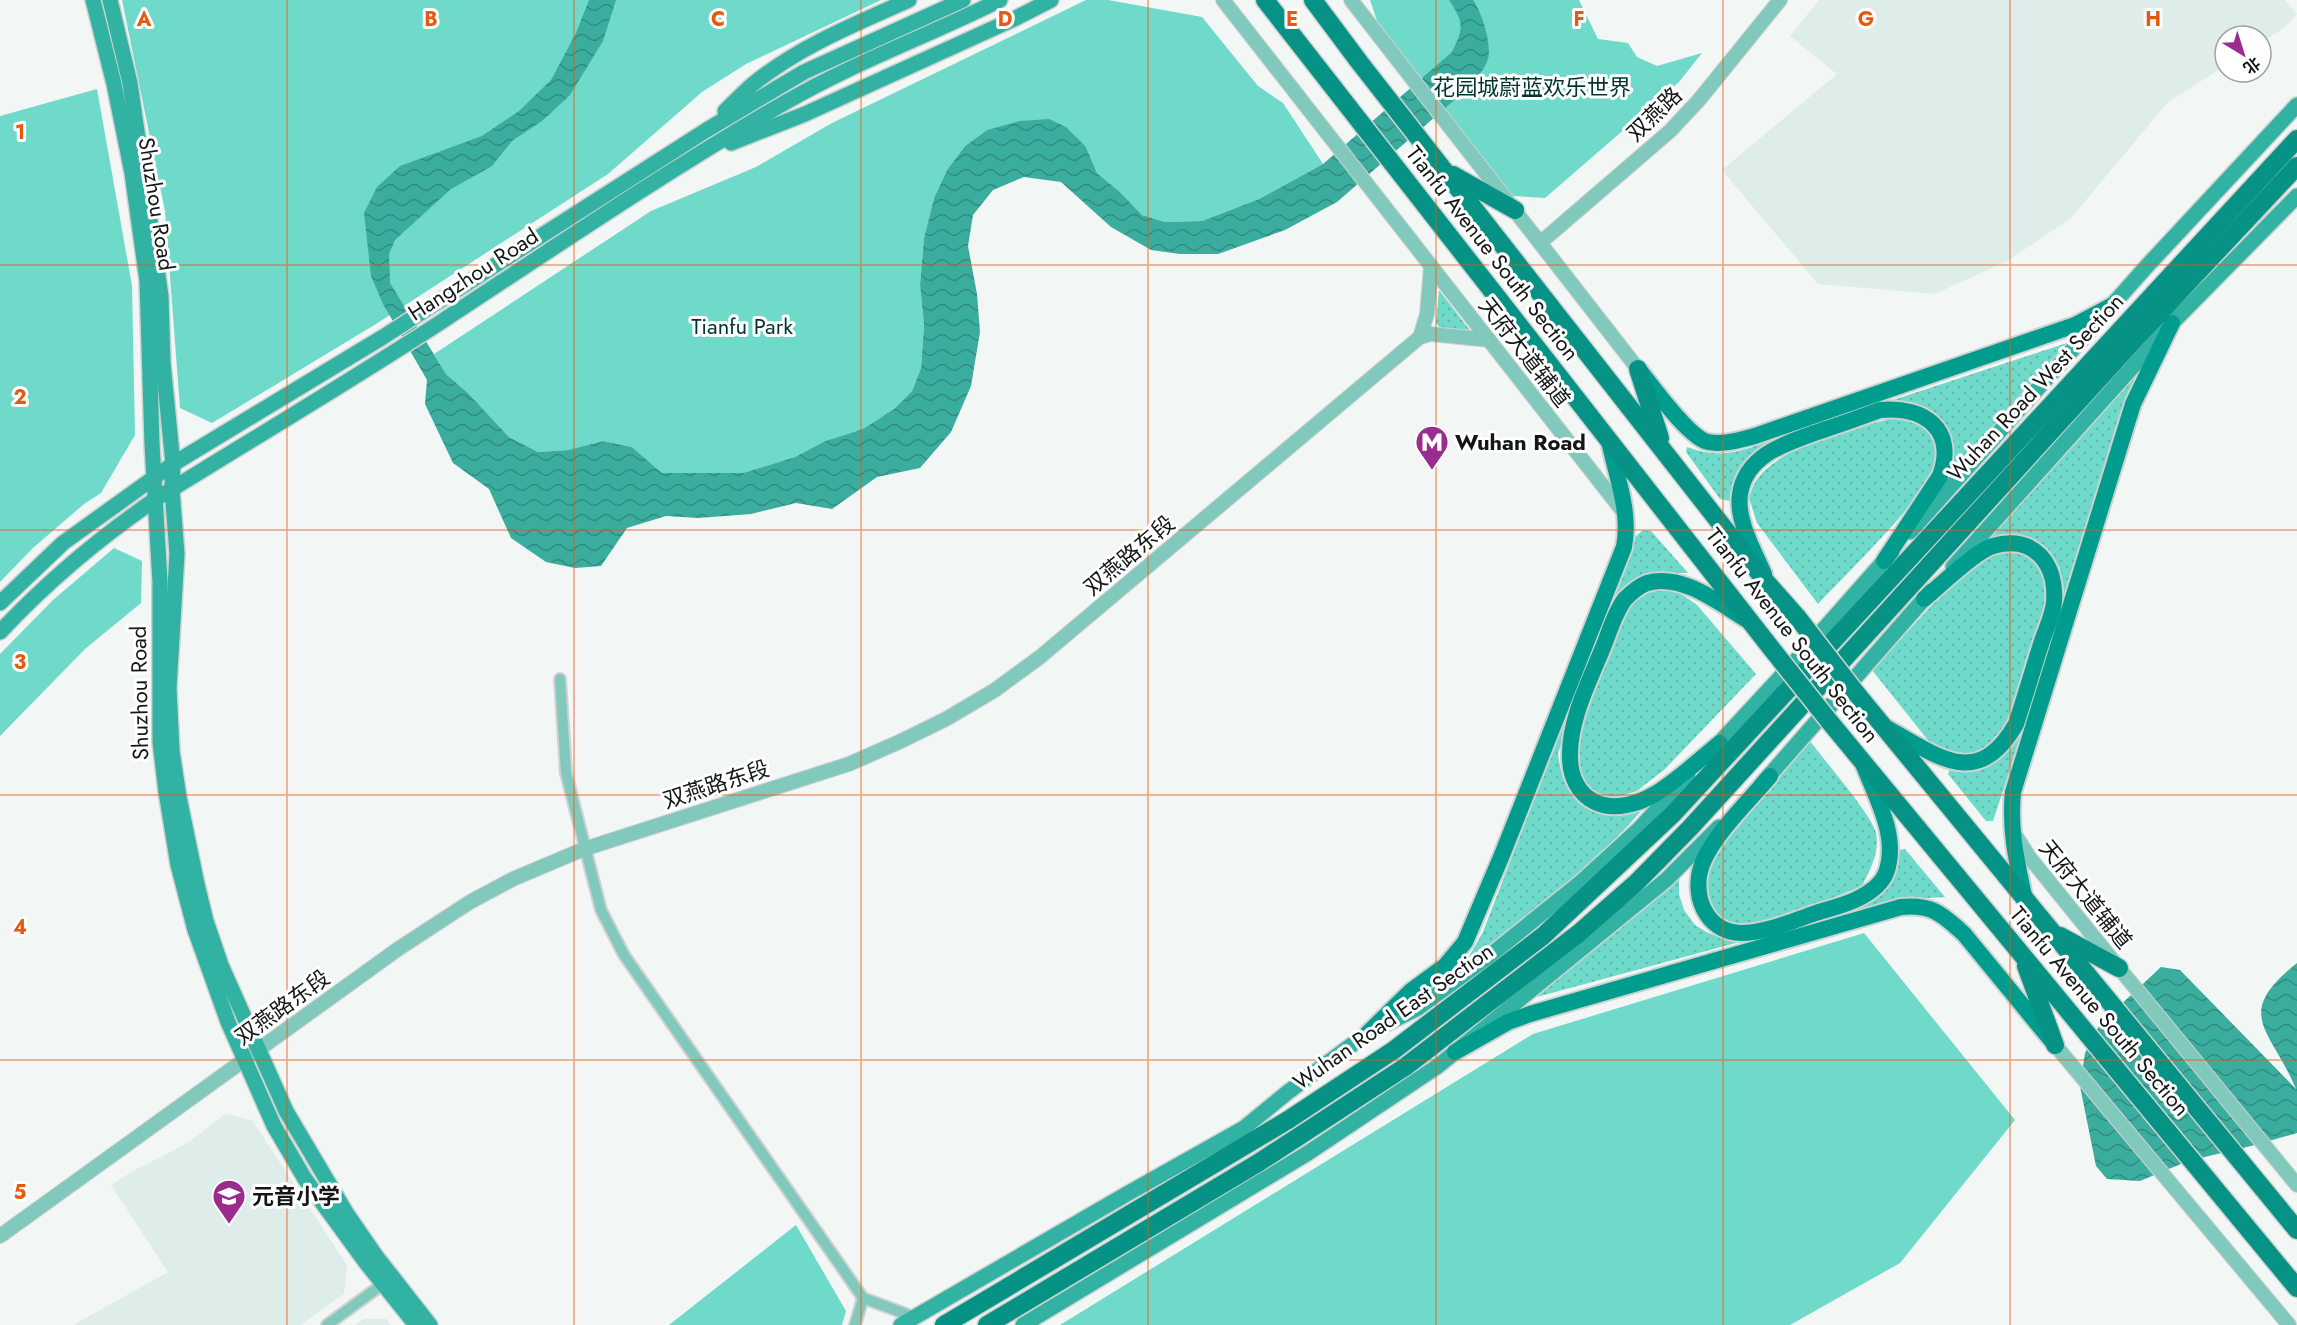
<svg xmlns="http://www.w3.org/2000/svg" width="2297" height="1325" viewBox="0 0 2297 1325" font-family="Jost,'Noto Sans SC',sans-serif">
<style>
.built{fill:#dfedea}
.grass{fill:url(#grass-dots)}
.green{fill:#6fd9ca}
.water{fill:url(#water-waves)}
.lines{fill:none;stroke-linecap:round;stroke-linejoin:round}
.minor-casing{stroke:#cfd2d1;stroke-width:14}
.tertiary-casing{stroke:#cfd2d1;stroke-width:16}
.secondary-casing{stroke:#cfd2d1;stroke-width:18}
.primary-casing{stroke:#cfd2d1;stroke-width:20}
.trunk-casing{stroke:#cfd2d1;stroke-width:21}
.minor{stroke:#82c9bd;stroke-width:10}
.tertiary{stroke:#82c9bd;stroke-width:14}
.secondary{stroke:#31b2a2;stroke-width:15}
.primary{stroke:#009c8d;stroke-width:16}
.trunk{stroke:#069284;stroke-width:18}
.trunk-bridge-casing{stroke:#cfd2d1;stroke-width:21;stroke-linecap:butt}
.trunk-bridge{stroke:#069284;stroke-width:18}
.grid{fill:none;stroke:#e8590c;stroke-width:1.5;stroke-opacity:0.55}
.labels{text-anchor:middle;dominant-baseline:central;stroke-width:6;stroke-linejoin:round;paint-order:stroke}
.park-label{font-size:22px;fill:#00332d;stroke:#fff}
.street-label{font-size:22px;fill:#151616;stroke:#fff}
.poi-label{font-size:22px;font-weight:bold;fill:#151616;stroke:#fff;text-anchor:start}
.grid-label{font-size:20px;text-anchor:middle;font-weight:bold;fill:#e8590c;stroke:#fff;stroke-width:6;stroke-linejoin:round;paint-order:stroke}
</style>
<defs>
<pattern id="grass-dots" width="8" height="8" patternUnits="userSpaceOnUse" patternTransform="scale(1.5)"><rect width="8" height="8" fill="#6fd9ca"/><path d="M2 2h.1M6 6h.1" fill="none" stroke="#5fbaad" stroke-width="1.8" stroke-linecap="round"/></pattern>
<pattern id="water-waves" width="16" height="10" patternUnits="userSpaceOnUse" patternTransform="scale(1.5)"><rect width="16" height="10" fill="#3bad9e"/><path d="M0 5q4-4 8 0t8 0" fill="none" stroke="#308c80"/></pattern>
</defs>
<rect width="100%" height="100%" fill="#f2f6f5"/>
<!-- built -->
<g class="built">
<polygon points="1819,0 2285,0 2297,14 2285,27 2261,43 2261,36 2225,36 2225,66 2168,102 2071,218 2009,260 1935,294 1818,284 1722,170 1837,74 1790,36"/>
<polygon points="225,1114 252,1120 347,1265 344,1294 300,1325 73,1325 168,1272 111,1185 133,1171 188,1143"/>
<polygon points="364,1319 387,1319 391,1325 355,1325"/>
</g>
<!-- grass -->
<g class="grass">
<polygon points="1439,290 1472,333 1441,329 1436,323"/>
<path d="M 2070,342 L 1946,479 C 1964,428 1939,408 1890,401 Z"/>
<path d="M 2135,376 L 2076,569 L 1993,821 L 1986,821 L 1948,774 L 1950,769 C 1981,776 1995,763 2014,740 L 2061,603 L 2060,568 L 2043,547 L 2013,535 L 1983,540 Z"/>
<path d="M 1895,417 C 1916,421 1939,430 1939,455 C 1941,483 1841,579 1818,604 L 1757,523 L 1749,498 C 1751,492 1753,485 1756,481 C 1781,444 1854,430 1895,417 Z"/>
<path d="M 1773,440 C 1749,459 1734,466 1734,498 L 1730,501 L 1720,499 L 1686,452 L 1687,447 C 1722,460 1740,451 1773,440 Z"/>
<path d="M 1643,530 L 1651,531 L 1688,573 L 1651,573 L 1636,578 L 1618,594 L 1558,753 C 1564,808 1591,815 1641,811 C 1589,871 1525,919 1463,967 L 1483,932 L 1635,537 Z"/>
<polygon points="2015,550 2037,561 2048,583 2046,608 2007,730 1990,749 1972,757 1961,756 1931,744 1872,670 1959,576 1988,555"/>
<polygon points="1655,591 1677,591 1697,605 1756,674 1665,769 1637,791 1614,798 1597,796 1582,782 1575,766 1576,742 1615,634 1628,607 1641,595"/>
<path d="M 1810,741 C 1823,759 1872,815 1876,833 C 1880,853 1870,869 1862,886 L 1796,913 L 1747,925 L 1722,920 L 1707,906 L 1703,886 L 1708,863 Z"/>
<polygon points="1905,849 1945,897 1894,900 1537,997 1684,867 1679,881 1679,894 1684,910 1695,925 1708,933 1732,940 1853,907 1898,850"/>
</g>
<!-- green -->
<g class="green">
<polygon points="122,0 881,0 746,64 702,92 608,174 376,324 212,423 180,408 165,211"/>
<polygon points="1086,0 1108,0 1202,17 1258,86 1283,103 1323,164 1259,199 1202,221 1165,222 1142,215 1120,192 1097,173 1086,147 987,130 965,146 947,170 934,198 924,238 920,285 924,325 921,368 912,391 894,409 863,429 825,441 795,457 743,473 662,473 632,447 603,441 568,450 538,452 509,437 468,393 446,374 434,354 651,211 756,167 832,123"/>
<polygon points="1370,0 1579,0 1598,39 1628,43 1637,57 1657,66 1702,53 1679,82 1545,198 1513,196 1379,27"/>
<polygon points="97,89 132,286 135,435 101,493 84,504 33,548 0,582 0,116"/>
<polygon points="114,548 142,561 141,603 85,649 0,736 0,654 53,600"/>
<polygon points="1864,933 2015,1120 1900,1263 1790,1325 1060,1325 1533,1034"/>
<polygon points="796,1225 846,1311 842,1325 669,1325"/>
</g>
<!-- water -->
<g class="water">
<path d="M 589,0 L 616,0 L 603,41 L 570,95 L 542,121 L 512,141 L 492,166 L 451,189 L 395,240 L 389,254 L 390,283 L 446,374 L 468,393 L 509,437 L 538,452 L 568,450 L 603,441 L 632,447 L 662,473 L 743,473 L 795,457 L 825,441 L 863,429 L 894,409 L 912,391 L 921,368 L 924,325 L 920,285 L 924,238 L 934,198 L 947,170 L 965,146 L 987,130 L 1020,121 L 1049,119 L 1066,127 L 1086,147 L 1097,173 L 1120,192 L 1142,215 L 1165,222 L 1202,221 L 1259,199 L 1323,164 L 1452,52 C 1464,27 1464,23 1449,0 L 1473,0 C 1482,12 1492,45 1488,59 C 1483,74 1470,85 1459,96 L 1337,202 L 1285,230 L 1218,254 L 1180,254 L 1151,250 L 1111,227 L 1061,182 L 1024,177 L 993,190 L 973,215 L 968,246 L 977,294 L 980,332 L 971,386 L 951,432 L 920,468 L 877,477 L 832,509 L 796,503 L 751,514 L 698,518 L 666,516 L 627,528 L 601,566 L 575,568 L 546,562 L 511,538 L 489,489 L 453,463 L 425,404 L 427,380 L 383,304 L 371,276 L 364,213 L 377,187 L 400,166 L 482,136 L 519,111 L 551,80 L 576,33 Z"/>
<path d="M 2297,963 L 2297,1133 L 2255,1145 L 2188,1161 L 2140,1181 L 2107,1179 L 2096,1166 L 2080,1086 L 2085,1053 L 2100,1024 L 2161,967 L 2180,970 L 2296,1089 C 2272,1030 2231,1015 2297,963 Z"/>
</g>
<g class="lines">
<!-- minor casing -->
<g class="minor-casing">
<g id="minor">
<polyline points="560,679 566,773 601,910 624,955 863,1298"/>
<polyline points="327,1325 387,1281"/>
<polyline points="855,1325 863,1298 914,1317"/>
</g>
</g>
<!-- tertiary casing -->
<g class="tertiary-casing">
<g id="tertiary">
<polyline points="1223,0 1625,514"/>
<polyline points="1351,0 1638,369"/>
<polyline points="1540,243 1670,131 1699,100 1780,0"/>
<polyline points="1420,337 1427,314 1431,266"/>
<polyline points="2014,833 2030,858 2119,968 2297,1185"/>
<polyline points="2055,1045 2289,1325"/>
<polyline points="0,1236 398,949 470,902 513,879 584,849 849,764 899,742 946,719 995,690 1040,657 1420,337 1431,334 1489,340"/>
</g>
</g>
<!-- secondary casing -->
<g class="secondary-casing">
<g id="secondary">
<polyline points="93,0 114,84 132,173 147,281 152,444 160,582 160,742 166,792 178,865 195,930 228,1022 274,1126 305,1179 367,1264 416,1325"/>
<polyline points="110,0 130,83 161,296 163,363 173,464 172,489 177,554 169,688 172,751 179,797 197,884 206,921 221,965 286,1111 347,1214 376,1256 430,1325"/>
<path d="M 725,111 C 734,102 743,93 752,85 C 798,47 855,24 909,0"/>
<polyline points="731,143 805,114 1014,19 1051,0"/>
<polyline points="1910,532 2147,266 2297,105"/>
<polyline points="1953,567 2172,323 2297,196"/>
<polyline points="0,603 63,543 173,464 383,337 705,131 804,72 963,0"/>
<path d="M 0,632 C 47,582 99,538 156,499 C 251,440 347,383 441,322 C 555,247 668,170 786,102 C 855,62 930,35 1000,0"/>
<polyline points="1711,752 1801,655 1892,552"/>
<polyline points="1761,785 1931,591"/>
<polyline points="901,1325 1125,1195 1244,1128 1288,1092 1368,1033 1418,1008 1488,957 1581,882 1639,829 1688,776"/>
<polyline points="1023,1325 1308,1153 1438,1066 1666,880 1719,827"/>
</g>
</g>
<!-- primary casing -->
<g class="primary-casing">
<g id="primary">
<path d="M 1640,371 C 1653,387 1689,438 1708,442 C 1723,445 1740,440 1755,436 L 2075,325 L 2111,306"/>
<path d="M 1764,574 C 1754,551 1736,520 1740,494 C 1746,453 1790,442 1823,430 C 1842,424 1861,417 1880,410 C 1924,406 1957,429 1940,476 L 1884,561"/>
<path d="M 1885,727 C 1937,755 1977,792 2016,724 C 2025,697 2033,669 2042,641 C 2046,629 2053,615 2054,602 C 2057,564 2034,534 1993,546 C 1975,551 1940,586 1924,599"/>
<path d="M 1720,743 C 1700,759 1677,781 1655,794 C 1638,804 1614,811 1595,802 C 1578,794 1570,776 1570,757 C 1569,719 1590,680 1604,645 C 1610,630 1615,612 1625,599 C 1631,593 1639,586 1647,583 C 1682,573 1719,603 1747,620"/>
<path d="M 1770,776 C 1748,802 1716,832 1703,862 C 1690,893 1705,932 1741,933 C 1766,933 1792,921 1816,913 C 1828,909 1842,906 1855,900 C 1868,894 1883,884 1887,870 C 1898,836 1876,797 1864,766"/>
<path d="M 2025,900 C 2017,863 2009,830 2013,792 L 2133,404 L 2172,323"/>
<path d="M 1368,1033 L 1411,991 L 1445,966 L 1465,942 L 1502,855 L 1624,547 C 1631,512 1616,475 1609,441"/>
<path d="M 1455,1052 L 1508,1022 L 1530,1014 L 1901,907 C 1932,904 1942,914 1964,934 L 2051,1040"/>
</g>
</g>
<!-- trunk casing -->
<g class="trunk-casing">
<g id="trunk">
<polyline points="1265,0 1771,648"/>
<polyline points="1313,0 1360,63 1767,583 1798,618"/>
<polyline points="1453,175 1515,210"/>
<polyline points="1638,369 1660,438"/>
<polyline points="1856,693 2297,1230"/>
<polyline points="1829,721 2297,1288"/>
<polyline points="2060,936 2119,968"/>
<polyline points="2026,966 2055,1045"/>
<polyline points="944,1325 1288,1120 1394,1050 1543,936 1673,814 2297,139"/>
<polyline points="987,1325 1258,1163 1405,1067 1579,933 1636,883 1690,828 2139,335 2297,166"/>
</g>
</g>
<!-- minor -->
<use href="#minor" class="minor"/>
<!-- tertiary -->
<use href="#tertiary" class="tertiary"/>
<!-- secondary -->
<use href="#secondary" class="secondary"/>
<!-- primary -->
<use href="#primary" class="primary"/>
<!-- trunk -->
<use href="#trunk" class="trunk"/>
<!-- trunk-bridge casing -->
<g class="trunk-bridge-casing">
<g id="trunk-bridge">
<polyline points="1798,618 1856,693"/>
<polyline points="1771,648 1829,721"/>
</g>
</g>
<!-- trunk-bridge -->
<use href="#trunk-bridge" class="trunk-bridge"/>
</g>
<!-- grid -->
<path class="grid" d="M 287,0 L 287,1325M 574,0 L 574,1325M 861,0 L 861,1325M 1148,0 L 1148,1325M 1436,0 L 1436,1325M 1723,0 L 1723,1325M 2010,0 L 2010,1325M 0,265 L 2297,265M 0,530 L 2297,530M 0,795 L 2297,795M 0,1060 L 2297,1060"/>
<!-- icons -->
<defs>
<g id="metro-pin" transform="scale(1.725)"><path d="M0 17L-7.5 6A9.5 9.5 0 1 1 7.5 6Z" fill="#992c8d" stroke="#fff"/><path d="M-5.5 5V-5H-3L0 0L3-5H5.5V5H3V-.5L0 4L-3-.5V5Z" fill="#fff"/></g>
<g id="school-pin" transform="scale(1.725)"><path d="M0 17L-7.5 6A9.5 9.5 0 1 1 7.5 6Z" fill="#992c8d" stroke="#fff"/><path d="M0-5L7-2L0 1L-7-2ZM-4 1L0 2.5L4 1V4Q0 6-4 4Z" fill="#fff"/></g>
</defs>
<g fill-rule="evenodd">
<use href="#metro-pin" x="1432" y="442"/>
<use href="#school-pin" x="229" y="1196"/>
</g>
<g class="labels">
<!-- park labels -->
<g class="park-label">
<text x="1532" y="87">花园城蔚蓝欢乐世界</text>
<text x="742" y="326">Tianfu Park</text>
</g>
<!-- street labels -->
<g class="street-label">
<text transform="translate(1654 114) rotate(-44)">双燕路</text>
<text transform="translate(157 204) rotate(81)">Shuzhou Road</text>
<text transform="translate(1493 253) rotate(52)">Tianfu Avenue South Section</text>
<text transform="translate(473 274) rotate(-33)">Hangzhou Road</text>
<text transform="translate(1525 352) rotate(52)">天府大道辅道</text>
<text transform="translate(2035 387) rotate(-47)">Wuhan Road West Section</text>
<text transform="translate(1129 555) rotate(-40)">双燕路东段</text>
<text transform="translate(1793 635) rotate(52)">Tianfu Avenue South Section</text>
<text transform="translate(139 693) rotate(-91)">Shuzhou Road</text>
<text transform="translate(716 784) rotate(-18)">双燕路东段</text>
<text transform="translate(2086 894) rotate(51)">天府大道辅道</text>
<text transform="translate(282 1007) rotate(-36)">双燕路东段</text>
<text transform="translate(2100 1011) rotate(50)">Tianfu Avenue South Section</text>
<text transform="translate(1393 1016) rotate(-35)">Wuhan Road East Section</text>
</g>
<!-- poi labels -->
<g class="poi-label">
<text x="1455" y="442">Wuhan Road</text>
<text x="252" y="1196">元音小学</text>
</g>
</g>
<g class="grid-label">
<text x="144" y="26">A</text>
<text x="431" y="26">B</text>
<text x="718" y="26">C</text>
<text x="1005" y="26">D</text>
<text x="1292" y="26">E</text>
<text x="1579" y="26">F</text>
<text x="1866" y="26">G</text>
<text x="2153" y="26">H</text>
<text x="20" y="139">1</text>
<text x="20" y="404">2</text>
<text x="20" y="669">3</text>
<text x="20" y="934">4</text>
<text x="20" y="1199">5</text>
</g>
<!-- north arrow -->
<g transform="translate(2243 54) rotate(142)"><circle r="28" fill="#ffffff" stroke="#a1a2a2" stroke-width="1.5"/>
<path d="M0-4.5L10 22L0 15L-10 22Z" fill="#992c8d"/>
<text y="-9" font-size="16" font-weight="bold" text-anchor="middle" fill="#151616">北</text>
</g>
</svg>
